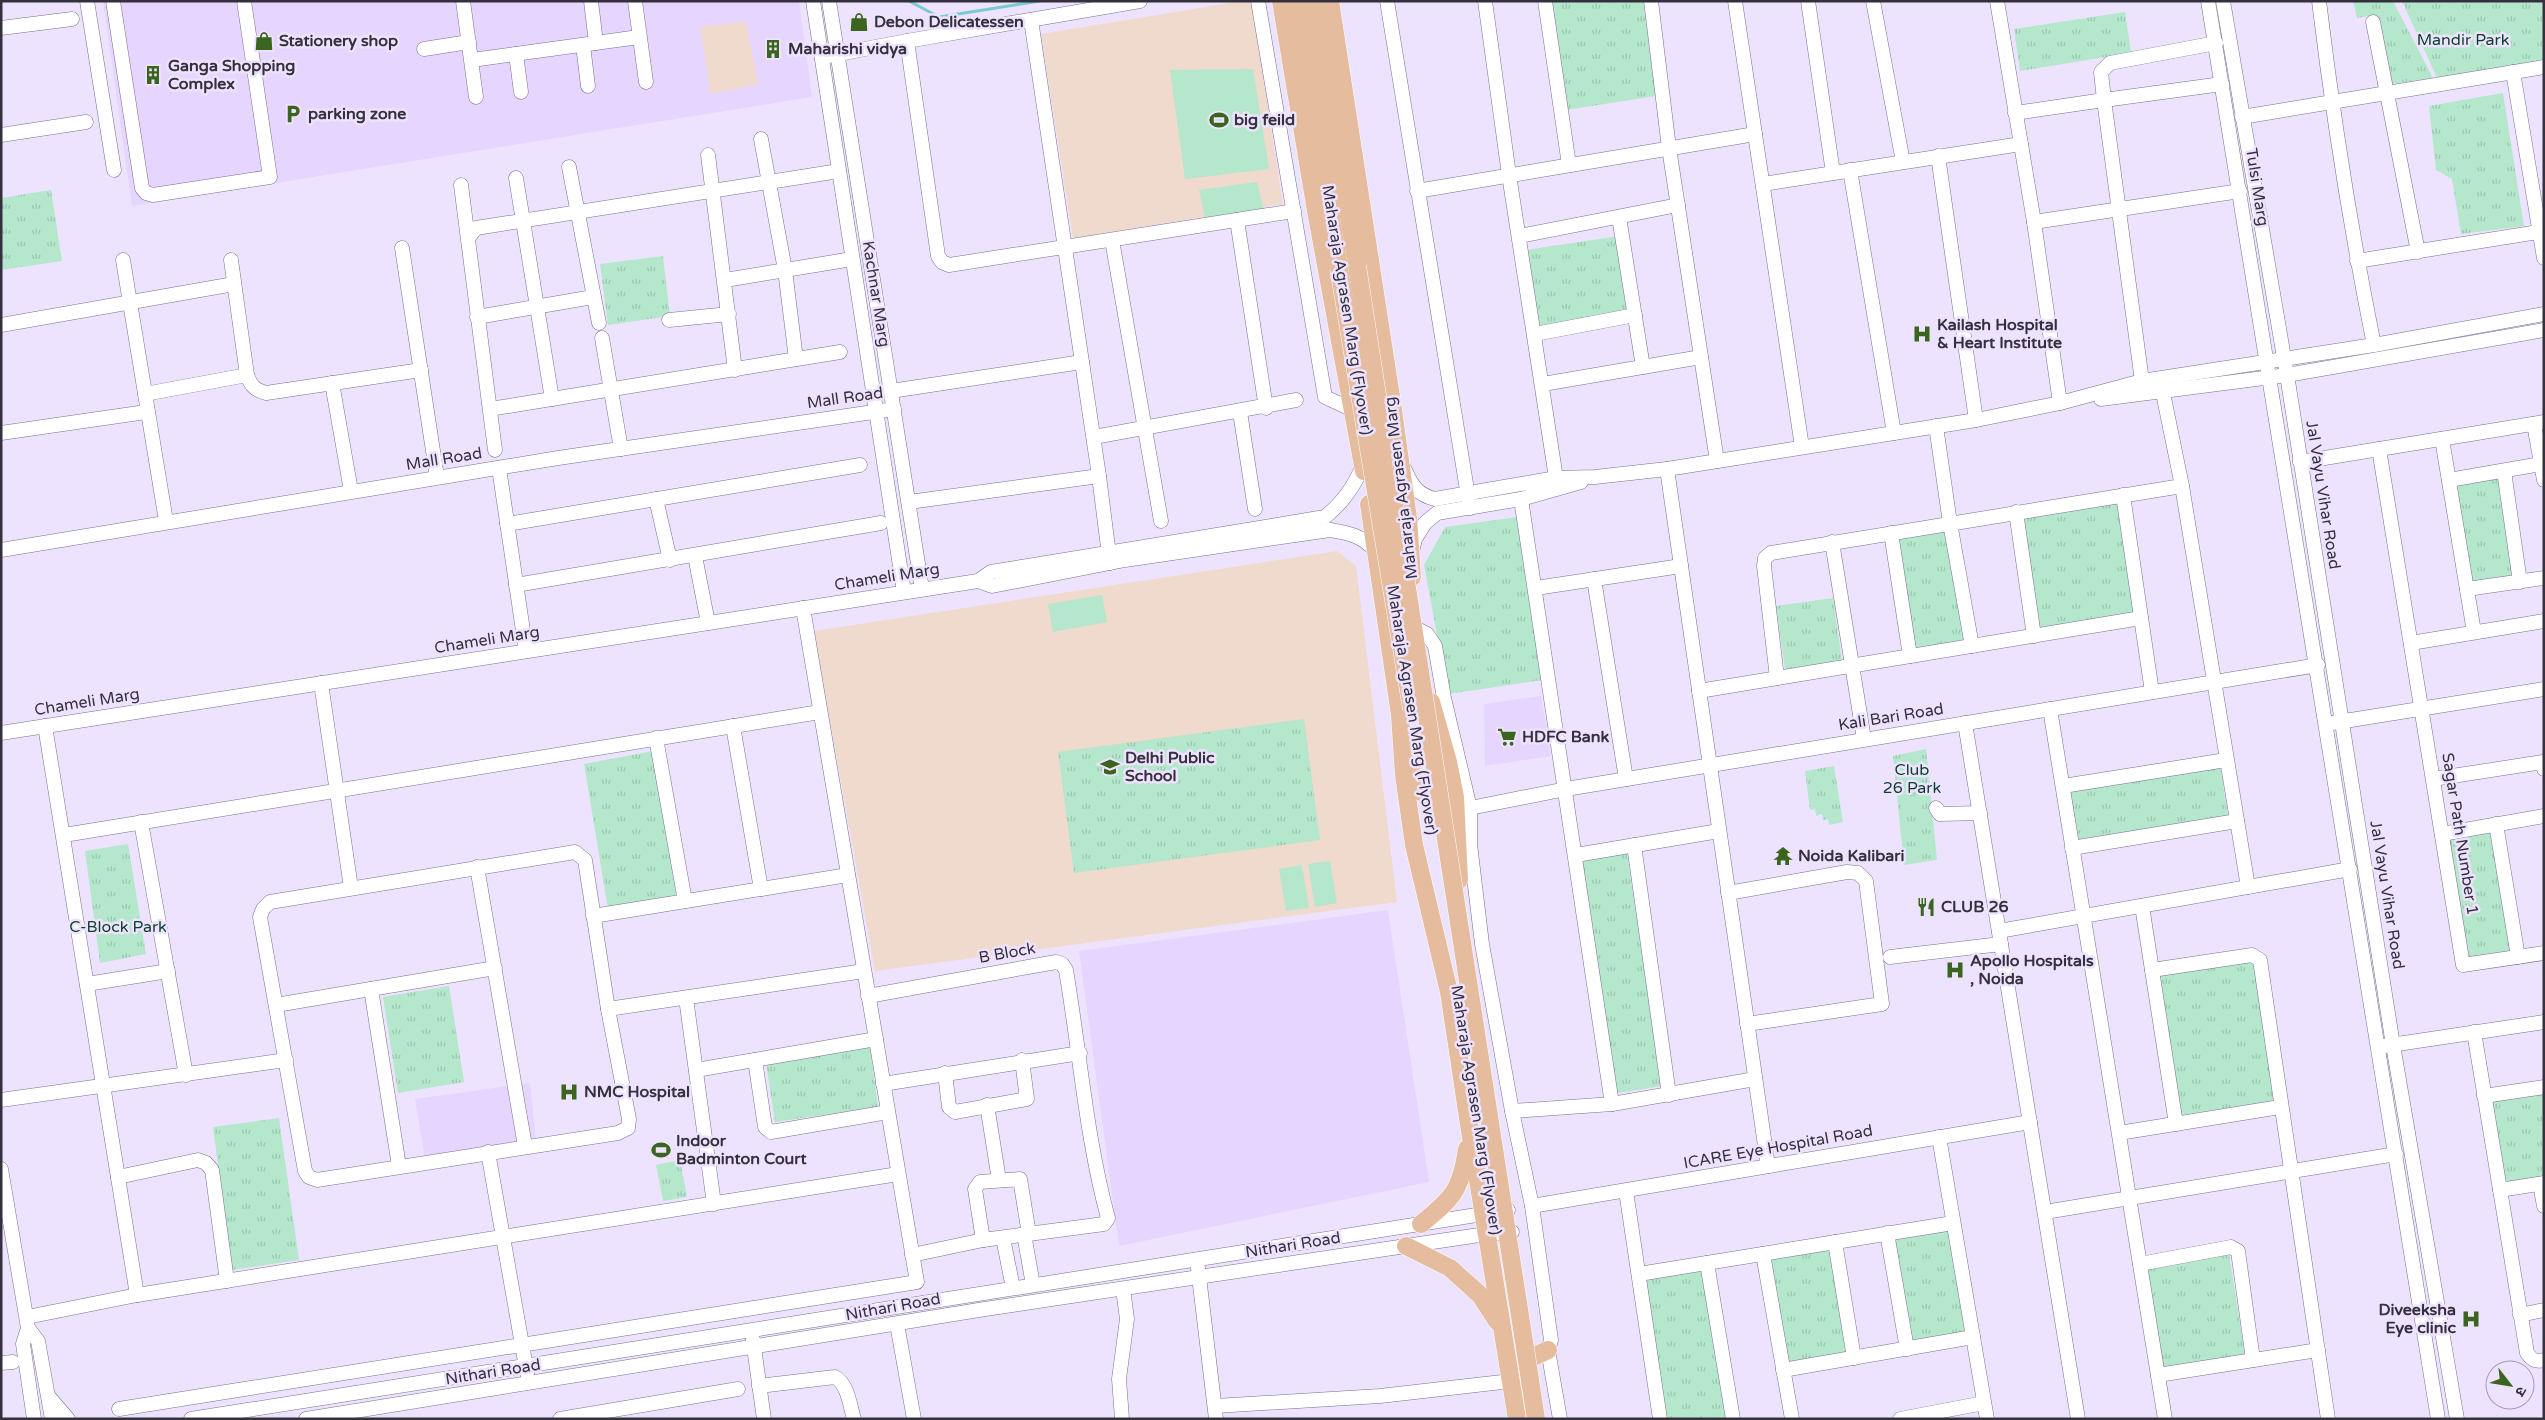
<svg xmlns="http://www.w3.org/2000/svg" width="2545" height="1420" viewBox="0 0 2545 1420" font-family="'Varela Round','Noto Sans Devanagari',sans-serif">
<style>
.built{fill:#e6d5fe}
.education{fill:#f0d9cd}
.grass{fill:url(#grass-tufts)}
.pitch{fill:#b4e7cc}
.lines{fill:none;stroke-linecap:round;stroke-linejoin:round}
.stream{stroke:#7acad3;stroke-width:3}
.minor-casing{stroke:#7b6f8c;stroke-width:15}
.major-casing{stroke:#fff;stroke-width:19}
.minor{stroke:#fff;stroke-width:14}
.major{stroke:#e5bc9e;stroke-width:18}
.major-bridge-casing{stroke:#fff;stroke-width:19;stroke-linecap:butt}
.major-bridge{stroke:#e5bc9e;stroke-width:18}
.labels{text-anchor:middle;dominant-baseline:central;stroke-width:5;stroke-linejoin:round;paint-order:stroke}
.poi-label{font-size:16px;font-weight:bold;fill:#35303d;stroke:#eee3fe;text-anchor:start}
.park-label{font-size:16px;fill:#0a3f29;stroke:#eee3fe}
.street-label{font-size:16px;fill:#35303d;stroke:#eee3fe}
</style>
<defs>
<pattern id="grass-tufts" width="24" height="20" patternUnits="userSpaceOnUse" patternTransform="scale(1.25)"><rect width="24" height="20" fill="#b4e7cc"/><path d="M3 7l-1-3M5 7V3M7 7l1-3M15 17l-1-3M17 17v-4M19 17l1-3" fill="none" stroke="#9bc6b0"/></pattern>
</defs>
<rect width="100%" height="100%" fill="#eee3fe"/>
<!-- built -->
<g class="built">
<polygon points="103,1 799,1 812,97 132,206"/>
<polygon points="1541,696 1551,756 1485,766 1484,704"/>
<polygon points="1388,910 1429,1182 1119,1246 1079,951"/>
<polygon points="530,1083 536,1141 425,1159 415,1099"/>
</g>
<!-- education -->
<g class="education">
<polygon points="1242,1 1251,1 1283,204 1073,238 1041,34"/>
<polygon points="746,22 758,84 711,94 700,27"/>
<polygon points="1337,551 1356,566 1397,902 875,971 814,631"/>
</g>
<!-- grass -->
<g class="grass">
<polygon points="1550,1 1643,1 1656,96 1566,110"/>
<polygon points="2353,1 2393,1 2433,78 2391,84 2377,15 2357,18"/>
<polygon points="2402,1 2544,1 2544,67 2437,78"/>
<polygon points="2125,12 2131,53 2020,71 2014,29"/>
<polygon points="2503,93 2524,226 2461,234 2452,179 2436,170 2429,106"/>
<polygon points="51,190 62,261 1,270 1,198"/>
<polygon points="1619,236 1631,316 1538,331 1526,250"/>
<polygon points="663,256 670,316 608,325 600,264"/>
<polygon points="2499,478 2514,575 2470,582 2455,485"/>
<polygon points="2117,502 2134,615 2035,630 2018,518"/>
<polygon points="1518,517 1542,680 1448,694 1424,565 1445,527"/>
<polygon points="1947,528 1965,641 1915,650 1896,537"/>
<polygon points="1833,598 1842,661 1785,669 1776,606"/>
<polygon points="1304,719 1320,840 1074,873 1058,752"/>
<polygon points="1926,749 1937,860 1904,865 1893,756"/>
<polygon points="653,751 677,897 608,909 584,764"/>
<polygon points="2220,765 2228,816 2078,841 2070,790"/>
<polygon points="1834,766 1843,822 1829,825 1828,819 1823,820 1822,814 1816,816 1815,809 1810,810 1805,771"/>
<polygon points="2493,830 2512,952 2466,959 2447,837"/>
<polygon points="128,844 146,954 100,963 85,851"/>
<polygon points="1627,853 1662,1086 1617,1093 1582,860"/>
<polygon points="2254,960 2274,1101 2181,1115 2160,974"/>
<polygon points="449,986 464,1082 398,1093 383,997"/>
<polygon points="870,1047 878,1107 775,1122 766,1063"/>
<polygon points="2544,1092 2544,1179 2504,1185 2490,1101"/>
<polygon points="279,1118 299,1260 232,1270 213,1127"/>
<polygon points="680,1160 687,1197 663,1201 656,1165"/>
<polygon points="1949,1229 1966,1332 1911,1341 1894,1238"/>
<polygon points="1831,1247 1848,1354 1787,1364 1770,1257"/>
<polygon points="2229,1254 2245,1355 2162,1369 2146,1267"/>
<polygon points="1704,1270 1729,1419 1667,1419 1644,1280"/>
</g>
<!-- pitch -->
<g class="pitch">
<polygon points="1253,69 1269,169 1185,179 1170,70"/>
<polygon points="1257,182 1264,211 1205,219 1199,190"/>
<polygon points="1102,595 1107,622 1053,632 1048,604"/>
<polygon points="1330,861 1337,903 1315,907 1308,864"/>
<polygon points="1302,865 1309,908 1286,911 1279,869"/>
</g>
<g class="lines">
<!-- stream -->
<polyline class="stream" points="909,1 939,17 1040,1"/>
<!-- minor casing -->
<g class="minor-casing">
<g id="minor">
<polyline points="87,1 114,170"/>
<polyline points="113,1 142,188 146,193 153,195 270,177 244,1"/>
<polyline points="463,1 476,97"/>
<polyline points="591,1 596,43"/>
<polyline points="635,1 646,82"/>
<polyline points="813,1 904,592"/>
<polyline points="829,1 922,589"/>
<polyline points="1258,1 1325,397 1353,410 1359,409"/>
<polyline points="1387,1 1470,508"/>
<polyline points="1485,1 1509,175 1556,478"/>
<polyline points="1545,1 1569,165"/>
<polyline points="1651,1 1669,148 1717,461"/>
<polyline points="1735,1 1802,447"/>
<polyline points="1808,1 1833,173"/>
<polyline points="1873,1 1903,162"/>
<polyline points="1997,1 2034,222 2060,403"/>
<polyline points="2208,1 2438,1419"/>
<polyline points="2223,1 2287,375 2393,1045 2457,1419"/>
<path d="M 2319,1 C 2333,117 2351,231 2374,345"/>
<polyline points="1031,20 1099,476 1110,563"/>
<polyline points="2373,22 2418,252"/>
<polyline points="1,28 72,19"/>
<polyline points="907,41 938,256 942,262 949,265 1294,211"/>
<polyline points="583,45 588,86"/>
<polyline points="424,49 469,42"/>
<polyline points="516,54 521,92"/>
<polyline points="828,56 907,41 1140,1"/>
<polyline points="472,60 639,37"/>
<polyline points="2513,72 2544,258"/>
<polyline points="2015,113 2104,100 2101,72 2110,63 2216,43"/>
<polyline points="2242,117 2544,67"/>
<polyline points="1,135 86,122"/>
<polyline points="761,139 785,270 796,359"/>
<polyline points="708,155 735,370"/>
<polyline points="1938,156 1976,420"/>
<polyline points="569,167 599,323"/>
<polyline points="1850,170 1894,433"/>
<polyline points="516,178 552,399"/>
<polyline points="1763,184 2021,144"/>
<polyline points="461,185 495,450"/>
<polyline points="1417,191 1755,134"/>
<polyline points="1619,217 1643,367"/>
<polyline points="1237,220 1266,408"/>
<polyline points="2034,222 2240,191"/>
<polyline points="1519,236 1678,205"/>
<polyline points="469,237 476,228 839,171"/>
<polyline points="1112,240 1161,521"/>
<polyline points="402,248 437,477"/>
<polyline points="123,260 166,521"/>
<path d="M 231,260 L 247,375 C 251,386 255,390 266,393 L 421,370"/>
<polyline points="2357,261 2544,231"/>
<polyline points="725,280 852,259"/>
<polyline points="477,317 593,297"/>
<polyline points="669,320 729,314"/>
<polyline points="1,325 234,284"/>
<polyline points="1535,334 1635,315"/>
<polyline points="602,338 621,449"/>
<polyline points="2142,381 2104,100 2222,84"/>
<polyline points="332,383 351,491"/>
<polyline points="1543,384 1701,357"/>
<polyline points="891,391 1082,362"/>
<polyline points="2163,393 2182,486 2248,887"/>
<polyline points="145,394 247,375"/>
<polyline points="2101,399 2287,375 2544,330"/>
<polyline points="490,409 840,352"/>
<polyline points="1240,412 1255,509"/>
<polyline points="2534,424 2544,480"/>
<polyline points="1936,426 1950,523 1972,646"/>
<polyline points="1,433 146,412"/>
<polyline points="1094,437 1296,400"/>
<polyline points="2442,439 2474,632"/>
<polyline points="2379,449 2463,965 2544,953"/>
<polyline points="2300,462 2544,422"/>
<polyline points="499,468 526,651"/>
<polyline points="1667,469 1768,1166"/>
<path d="M 1405,470 C 1412,486 1418,495 1435,499 L 1556,478 L 1595,477 L 1667,469 L 1976,420 L 2060,403 L 2142,381 L 2374,345 L 2544,314"/>
<polyline points="2504,471 2520,582"/>
<polyline points="2449,480 2541,464"/>
<polyline points="2123,495 2152,692"/>
<polyline points="656,499 670,560"/>
<polyline points="1521,499 1612,1104"/>
<polyline points="909,502 1099,476"/>
<polyline points="2016,512 2034,636"/>
<polyline points="507,524 860,465"/>
<polyline points="1891,533 1910,656"/>
<polyline points="1832,542 1864,739"/>
<polyline points="1,550 558,458 894,409"/>
<polyline points="1412,552 1415,539 1425,523 1437,513 1521,499 1581,482"/>
<polyline points="695,556 708,623"/>
<polyline points="1594,579 1626,779"/>
<path d="M 978,581 L 992,586 L 1125,560 L 1330,530 C 1350,533 1362,536 1376,551"/>
<polyline points="516,585 881,523"/>
<polyline points="1536,588 1681,566"/>
<polyline points="2467,589 2544,578"/>
<polyline points="1417,629 1427,634 1435,646 1444,698 1470,808 1470,844 1482,944 1512,1111 1532,1206 1551,1340 1548,1350 1560,1419"/>
<polyline points="2411,643 2544,621"/>
<polyline points="1777,678 1764,566 1765,558 1771,553 2182,486"/>
<polyline points="321,683 351,888"/>
<polyline points="1699,691 2141,618"/>
<polyline points="2050,709 2165,1419"/>
<polyline points="1965,723 2078,1419"/>
<polyline points="2332,723 2544,689"/>
<polyline points="45,726 137,1295"/>
<polyline points="733,726 761,889"/>
<path d="M 1,733 L 978,581 L 991,572 L 1325,517 C 1343,502 1354,487 1363,465"/>
<polyline points="656,738 685,901"/>
<polyline points="2433,779 2543,762 2544,769"/>
<polyline points="2063,786 2226,760"/>
<polyline points="1470,808 1566,789 2318,665"/>
<polyline points="1936,808 1940,814 1980,813"/>
<polyline points="141,822 186,1075"/>
<polyline points="2496,824 2518,957"/>
<polyline points="2442,834 2544,816"/>
<polyline points="64,835 820,712"/>
<polyline points="1634,845 1669,1095"/>
<polyline points="2072,848 2237,821"/>
<polygon points="575,852 585,860 608,1009 629,1119 628,1128 618,1133 317,1180 309,1177 305,1171 260,917 263,909 270,902"/>
<polyline points="1576,855 1719,831"/>
<polyline points="477,867 525,1146"/>
<polyline points="1728,893 1847,872 1858,873 1866,881 1882,1004 1747,1024"/>
<polyline points="2142,906 2176,1124"/>
<polyline points="593,916 848,875"/>
<polyline points="1999,931 2350,869"/>
<polyline points="1890,957 2001,944"/>
<polyline points="2152,970 2252,955 2260,960 2328,1419"/>
<polyline points="87,984 168,971"/>
<polyline points="371,989 399,1166"/>
<path d="M 868,996 L 1056,962 L 1062,964 L 1066,970 C 1080,1053 1086,1137 1108,1218 L 1104,1224 L 983,1240 L 912,1255"/>
<polyline points="686,998 714,1204"/>
<polyline points="276,1005 495,968"/>
<polyline points="608,1009 864,971"/>
<path d="M 2474,1032 L 2527,1353 C 2532,1360 2535,1362 2544,1360"/>
<polyline points="2384,1046 2544,1022"/>
<polyline points="755,1060 765,1127 771,1132 888,1112"/>
<polyline points="696,1070 876,1039"/>
<polyline points="945,1073 949,1107 955,1112 1027,1099 1022,1060"/>
<polyline points="883,1084 1080,1053"/>
<polyline points="2484,1096 2544,1087"/>
<polyline points="1,1100 286,1060"/>
<polyline points="987,1105 999,1180"/>
<polyline points="1512,1111 1612,1104 1755,1079"/>
<polyline points="2119,1133 2280,1107"/>
<polyline points="1939,1137 1987,1419"/>
<polyline points="488,1152 527,1373"/>
<polyline points="1,1169 28,1328 23,1344 34,1419"/>
<polyline points="118,1177 198,1160 206,1163 212,1170 227,1281"/>
<polyline points="2540,1184 2544,1206"/>
<polyline points="2500,1190 2544,1183"/>
<polyline points="1626,1191 1660,1419"/>
<polyline points="1532,1206 2030,1122"/>
<polyline points="2045,1212 2396,1154"/>
<polyline points="1887,1233 1907,1349"/>
<polyline points="1024,1234 1033,1285"/>
<polyline points="1003,1238 1013,1288"/>
<polyline points="983,1240 975,1189 980,1182 1020,1179 1029,1234"/>
<polyline points="1835,1242 1854,1358"/>
<polyline points="1763,1254 1792,1419"/>
<polyline points="1707,1263 1733,1419"/>
<polyline points="2140,1264 2231,1247 2238,1251 2253,1360"/>
<polyline points="1198,1268 1216,1419"/>
<polyline points="1639,1274 1953,1223"/>
<polyline points="2520,1315 2544,1310"/>
<polyline points="27,1317 137,1295 898,1174"/>
<polyline points="897,1324 914,1419"/>
<polyline points="28,1328 38,1341 52,1419"/>
<polyline points="753,1340 764,1419"/>
<polyline points="1,1363 13,1362"/>
<polyline points="1783,1370 1973,1337"/>
<polyline points="2158,1375 2318,1350"/>
<path d="M 759,1386 L 835,1377 C 848,1384 850,1406 854,1419"/>
<polyline points="49,1397 68,1419"/>
<polyline points="1215,1406 1380,1396 1511,1381"/>
<polyline points="119,1409 917,1282 803,608"/>
<polyline points="191,1419 1508,1210"/>
<polyline points="306,1419 985,1309 1486,1234 1512,1232"/>
<polyline points="560,1419 738,1389"/>
<polyline points="1122,1419 1119,1379 1127,1319 1123,1289"/>
<polyline points="1900,1419 1984,1403"/>
</g>
</g>
<!-- major casing -->
<g class="major-casing">
<g id="major">
<polyline points="1281,1 1316,211 1364,471"/>
<polyline points="1297,1 1339,268"/>
<polyline points="1314,1 1357,266"/>
<polyline points="1330,1 1392,403 1408,518 1412,577"/>
<polyline points="1369,504 1400,715 1404,775 1414,845 1449,992 1470,1131 1517,1419"/>
<polyline points="1431,702 1448,762 1455,797 1459,880"/>
<path d="M 1411,768 C 1414,783 1415,793 1432,796 L 1441,790 L 1441,779"/>
<path d="M 1421,1224 C 1453,1198 1461,1190 1467,1149"/>
<polyline points="1406,1246 1450,1268 1480,1295 1497,1321"/>
<polyline points="1531,1358 1548,1350"/>
</g>
</g>
<!-- minor -->
<use href="#minor" class="minor"/>
<!-- major -->
<use href="#major" class="major"/>
<!-- major-bridge casing -->
<g class="major-bridge-casing">
<g id="major-bridge">
<polyline points="1357,266 1536,1419"/>
<polyline points="1339,268 1412,709"/>
</g>
</g>
<!-- major-bridge -->
<use href="#major-bridge" class="major-bridge"/>
</g>
<!-- icons -->
<defs>
<g id="shop-bare" transform="scale(1.5)"><path d="M-5-2.5h2.3a2.7 3.5 0 0 1 5.4 0H5L5.5 6h-11ZM-1.5-2.5h3a1.5 2.3 0 0 0-3 0Z" fill="#3b641f" stroke="#eee3fe" stroke-width="2.5" paint-order="stroke"/></g>
<g id="building-bare" transform="scale(1.5)"><path d="M-4-6H4V6H1V3H-1V6H-4ZM-2.5-4.3h1.7v1.8h-1.7ZM.8-4.3h1.7v1.8H.8ZM-2.5-1h1.7V.8h-1.7ZM.8-1h1.7V.8H.8Z" fill="#3b641f" stroke="#eee3fe" stroke-width="2.5" paint-order="stroke"/></g>
<g id="parking-bare" transform="scale(1.5)"><path d="M-3.5-5.5H1a3.5 3.5 0 0 1 0 7H-1V5.5H-3.5ZM-1-3.4V-.6H.8a1.4 1.4 0 0 0 0-2.8Z" fill="#3b641f" stroke="#eee3fe" stroke-width="2.5" paint-order="stroke"/></g>
<g id="stadium-bare" transform="scale(1.5)"><path d="M0-5a6.5 5 0 1 0 0 10a6.5 5 0 1 0 0-10ZM-3.5-1.8h7v3.6h-7Z" fill="#3b641f" stroke="#eee3fe" stroke-width="2.5" paint-order="stroke"/></g>
<g id="hospital-bare" transform="scale(1.5)"><path d="M-5-5h3v3.5h4V-5h3V5h-3V1.5h-4V5h-3Z" fill="#3b641f" stroke="#eee3fe" stroke-width="2.5" paint-order="stroke"/></g>
<g id="supermarket-bare" transform="scale(1.5)"><path d="M-6-5.5h2.5l.6 2H6L4.5 2H-2.5L-4.4-4H-6ZM-1.5 3.2a1.3 1.3 0 1 0 .1 0ZM3 3.2a1.3 1.3 0 1 0 .1 0Z" fill="#3b641f" stroke="#eee3fe" stroke-width="2.5" paint-order="stroke"/></g>
<g id="school-bare" transform="scale(1.5)"><path d="M0-5L7-2L0 1L-7-2ZM-4 1L0 2.5L4 1V4Q0 6-4 4Z" fill="#3b641f" stroke="#eee3fe" stroke-width="2.5" paint-order="stroke"/></g>
<g id="temple-bare" transform="scale(1.5)"><path d="M0-6L5-2H3V0L6.5 2.5H4V6H1.5V3h-3V6H-4V2.5H-6.5L-3 0V-2H-5Z" fill="#3b641f" stroke="#eee3fe" stroke-width="2.5" paint-order="stroke"/></g>
<g id="restaurant-bare" transform="scale(1.5)"><path d="M-5-6h1v4h1v-4h1v4h1v-4h1v5L-1.5 .5V6h-2V.5L-5-1ZM5-6V6H3V1.5H1.5Q1.5-4 5-6Z" fill="#3b641f" stroke="#eee3fe" stroke-width="2.5" paint-order="stroke"/></g>
</defs>
<g fill-rule="evenodd">
<use href="#shop-bare" x="859" y="22"/>
<use href="#shop-bare" x="264" y="41"/>
<use href="#building-bare" x="773" y="49"/>
<use href="#building-bare" x="153" y="75"/>
<use href="#parking-bare" x="293" y="114"/>
<use href="#stadium-bare" x="1219" y="120"/>
<use href="#hospital-bare" x="1922" y="334"/>
<use href="#supermarket-bare" x="1507" y="737"/>
<use href="#school-bare" x="1110" y="767"/>
<use href="#temple-bare" x="1783" y="856"/>
<use href="#restaurant-bare" x="1926" y="907"/>
<use href="#hospital-bare" x="1955" y="970"/>
<use href="#hospital-bare" x="569" y="1092"/>
<use href="#stadium-bare" x="661" y="1150"/>
<use href="#hospital-bare" x="2471" y="1319"/>
</g>
<g class="labels">
<!-- poi labels -->
<g class="poi-label">
<text x="874" y="22">Debon Delicatessen</text>
<text x="279" y="41">Stationery shop</text>
<text x="788" y="49">Maharishi vidya</text>
<text x="168" y="66">Ganga Shopping<tspan x="168" dy="18">Complex</tspan></text>
<text x="308" y="114">parking zone</text>
<text x="1234" y="120">big feild</text>
<text x="1937" y="325">Kailash Hospital<tspan x="1937" dy="18">&amp; Heart Institute</tspan></text>
<text x="1522" y="737">HDFC Bank</text>
<text x="1125" y="758">Delhi Public<tspan x="1125" dy="18">School</tspan></text>
<text x="1798" y="856">Noida Kalibari</text>
<text x="1941" y="907">CLUB 26</text>
<text x="1970" y="961">Apollo Hospitals<tspan x="1970" dy="18">, Noida</tspan></text>
<text x="584" y="1092">NMC Hospital</text>
<text x="676" y="1141">Indoor<tspan x="676" dy="18">Badminton Court</tspan></text>
<text x="2456" y="1310" text-anchor="end">Diveeksha<tspan x="2456" dy="18">Eye clinic</tspan></text>
</g>
<!-- park labels -->
<g class="park-label">
<text x="2463" y="40">Mandir Park</text>
<text x="1912" y="770">Club<tspan x="1912" dy="18">26 Park</tspan></text>
<text x="118" y="927">C-Block Park</text>
</g>
<!-- street labels -->
<g class="street-label">
<text transform="translate(2257 187) rotate(81)">Tulsi Marg</text>
<text transform="translate(876 294) rotate(81)">Kachnar Marg</text>
<text transform="translate(1347 310) rotate(81)">Maharaja Agrasen Marg (Flyover)</text>
<text transform="translate(845 398) rotate(-8)">Mall Road</text>
<text transform="translate(444 459) rotate(-9)">Mall Road</text>
<text transform="translate(1401 488) rotate(-97)">Maharaja Agrasen Marg</text>
<text transform="translate(2323 495) rotate(81)">Jal Vayu Vihar Road</text>
<text transform="translate(887 577) rotate(-9)">Chameli Marg</text>
<text transform="translate(487 640) rotate(-9)">Chameli Marg</text>
<text transform="translate(87 702) rotate(-9)">Chameli Marg</text>
<text transform="translate(1412 710) rotate(81)">Maharaja Agrasen Marg (Flyover)</text>
<text transform="translate(1891 717) rotate(-9)">Kali Bari Road</text>
<text transform="translate(2460 834) rotate(81)">Sagar Path Number 1</text>
<text transform="translate(2387 895) rotate(81)">Jal Vayu Vihar Road</text>
<text transform="translate(1007 953) rotate(-10)">B Block</text>
<text transform="translate(1476 1110) rotate(81)">Maharaja Agrasen Marg (Flyover)</text>
<text transform="translate(1778 1147) rotate(-10)">ICARE Eye Hospital Road</text>
<text transform="translate(1293 1245) rotate(-9)">Nithari Road</text>
<text transform="translate(893 1307) rotate(-10)">Nithari Road</text>
<text transform="translate(493 1372) rotate(-9)">Nithari Road</text>
</g>
</g>
<!-- border -->
<rect width="2545" height="1420" fill="none" stroke="#35303d" stroke-width="5"/>
<!-- north arrow -->
<g transform="translate(2510 1385) rotate(121)"><circle r="24" fill="#eee3fe" stroke="#a49bb1"/>
<path d="M0-4L9 19L0 12L-9 19Z" fill="#3b641f"/>
<text y="-8" font-size="14" font-weight="bold" text-anchor="middle" fill="#35303d">उ</text>
</g>
</svg>
